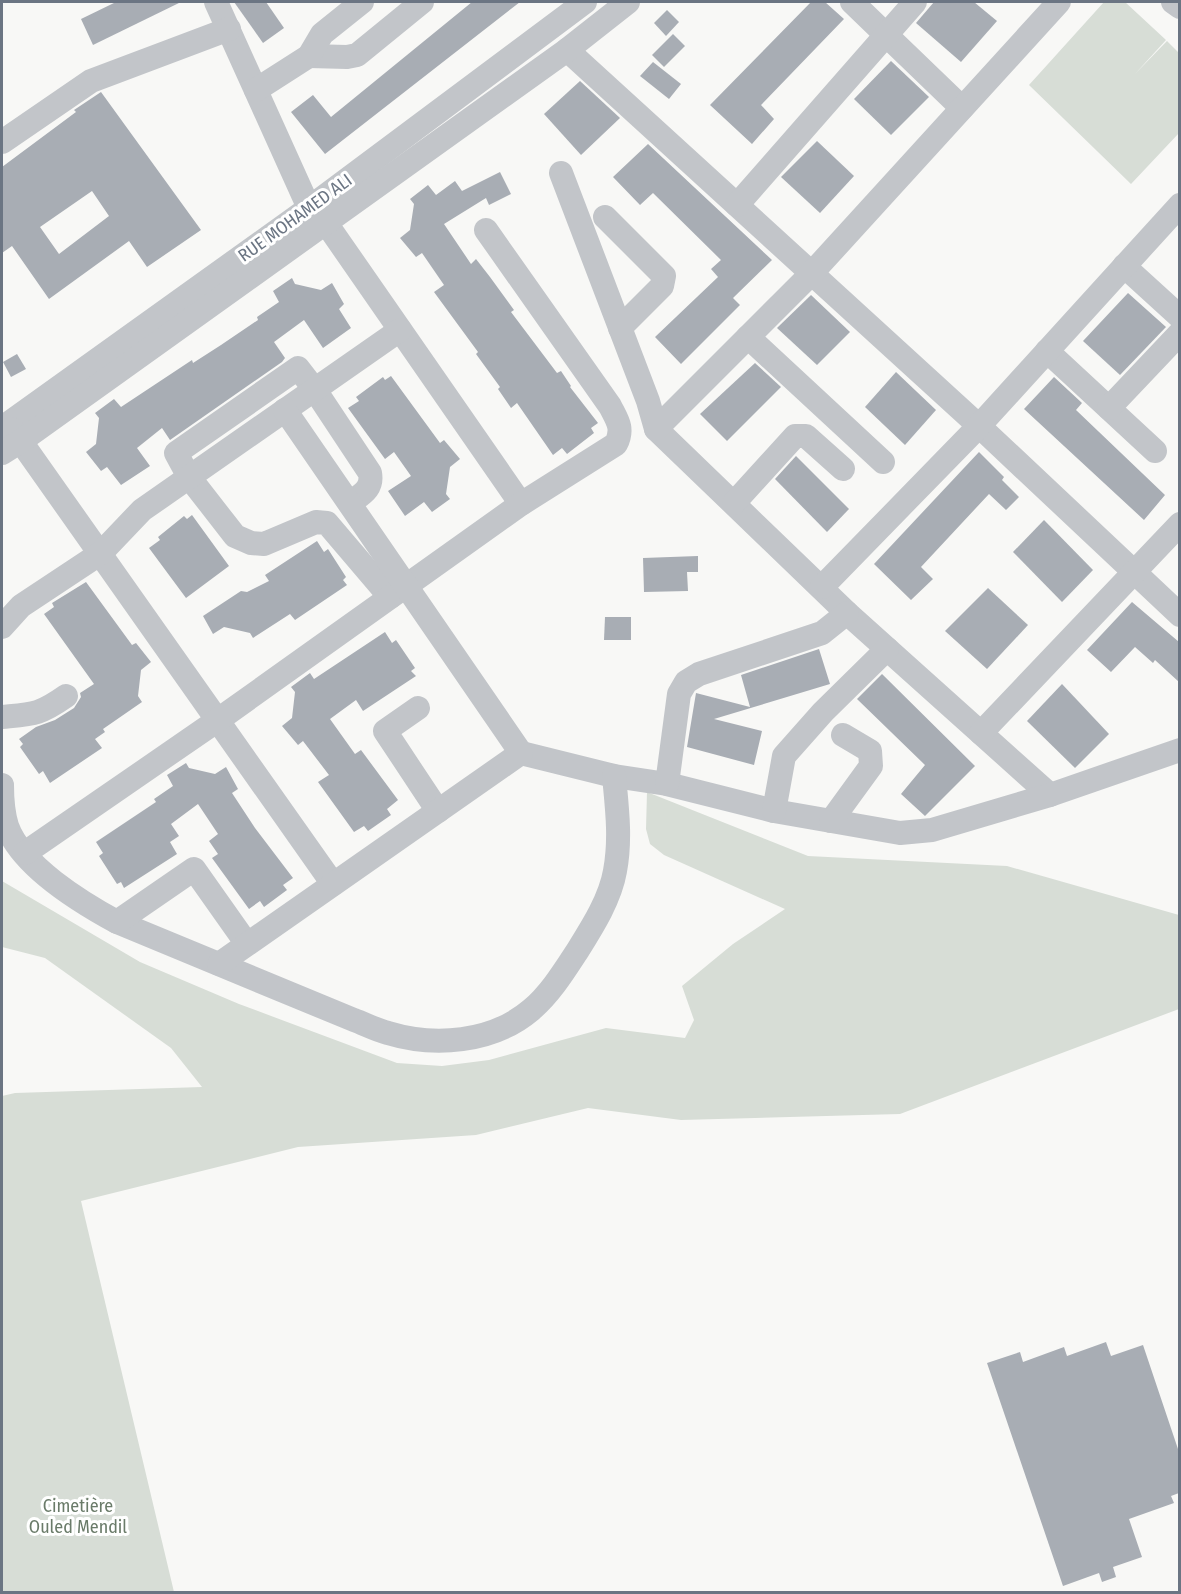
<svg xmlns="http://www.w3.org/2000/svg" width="1181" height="1594" viewBox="0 0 1181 1594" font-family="'Fira Sans Condensed',sans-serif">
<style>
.green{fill:#d7ddd6}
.building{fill:#a8adb4;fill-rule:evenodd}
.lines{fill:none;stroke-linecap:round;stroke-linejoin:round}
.minor{stroke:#c2c5c9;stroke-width:24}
.labels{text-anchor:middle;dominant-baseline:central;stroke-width:6;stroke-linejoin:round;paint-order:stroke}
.street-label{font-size:18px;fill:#6b7583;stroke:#fff}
.park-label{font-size:18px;fill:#6a7b69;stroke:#fff}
</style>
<rect width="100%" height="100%" fill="#f8f8f6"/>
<!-- green -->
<g class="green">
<polygon points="1104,2 1125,2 1166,40 1135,74 1167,41 1179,53 1179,133 1131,184 1029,85"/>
<polygon points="647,792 808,856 1007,866 1179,915 1179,1009 900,1114 681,1120 588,1108 476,1135 298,1147 81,1201 174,1592 2,1592 2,1096 15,1093 202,1087 171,1048 45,958 2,947 2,881 140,962 239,1004 397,1063 442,1066 489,1060 606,1028 685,1038 694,1020 682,986 733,944 785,909 664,855 650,844 646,829"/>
</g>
<!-- building -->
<g class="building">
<polygon points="116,2 181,2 93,45 81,19"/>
<polygon points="234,2 266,2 284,28 263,43"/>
<polygon points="472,2 520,2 325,154 291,112 313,95 331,117"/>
<polygon points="811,2 825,2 844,19 761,105 774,119 752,144 710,105"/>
<polygon points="934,2 974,2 997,21 961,62 916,23"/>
<polygon points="667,10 679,22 666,36 654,23"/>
<polygon points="673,34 685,46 664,67 652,55"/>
<polygon points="891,61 929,97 891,135 854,99"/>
<polygon points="653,62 681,84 669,99 640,76"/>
<polygon points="580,81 620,118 581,155 544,114"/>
<path d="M 101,92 L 201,230 L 147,267 L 129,241 L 49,299 L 12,246 L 2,253 L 2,167 L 76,112 L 74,110 ZM 92,191 L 109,216 L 59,254 L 40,227 Z"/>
<polygon points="817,141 854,176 820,213 781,177"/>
<polygon points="648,144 772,260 733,298 740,305 681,364 655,337 718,277 711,269 721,260 653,193 640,205 613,177"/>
<polygon points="500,172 511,194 489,205 486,198 444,224 471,264 476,259 490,277 514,310 511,312 557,373 561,371 571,386 570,387 598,423 591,428 594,433 567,454 562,448 553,455 517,403 511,408 498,389 500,387 476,354 478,352 434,292 444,285 422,253 416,257 400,238 410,230 414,204 410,199 428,185 436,195 455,181 462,191"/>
<polygon points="292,278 295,284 321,290 332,283 344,304 339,309 351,328 323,348 304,320 274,342 285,358 282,362 170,440 162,428 137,448 150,466 121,485 107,467 101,471 86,452 96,444 99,418 95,413 114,399 121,407 192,360 193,363 221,345 258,320 257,317 279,302 273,291"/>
<polygon points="1128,293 1166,327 1120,375 1083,341"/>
<polygon points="811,295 850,332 817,365 777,328"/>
<polygon points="17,354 26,369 11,377 3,362"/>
<polygon points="755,363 781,387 727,441 700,414"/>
<polygon points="896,372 936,410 905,445 865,407"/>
<polygon points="391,376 440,443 444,440 460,459 450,467 446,494 450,499 432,512 424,502 405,516 388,491 411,476 394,452 385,459 348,408 359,401 356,397 383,377 385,380"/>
<polygon points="1054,377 1082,403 1076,410 1165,495 1144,520 1024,409"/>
<polygon points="979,452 1004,477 1002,480 1019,497 1006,510 989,494 921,567 933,579 911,600 874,564"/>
<polygon points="796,456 849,509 827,532 775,479"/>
<polygon points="192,515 229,566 186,598 149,548 160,540 158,537 184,516 187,519"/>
<polygon points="1044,520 1093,570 1062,602 1013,552"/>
<polygon points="317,541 324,552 328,549 346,577 343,580 347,585 295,620 290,614 253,638 250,633 224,627 213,634 203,616 241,591 247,592 269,581 265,575"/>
<polygon points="698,556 698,572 687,572 688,591 644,592 643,558"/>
<polygon points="86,582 132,645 136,643 151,662 141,670 138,696 142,702 103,729 105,732 95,739 102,748 50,783 43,771 39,774 20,747 23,744 19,739 36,727 55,720 74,708 81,697 80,693 94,684 44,614 54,607 52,603"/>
<polygon points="988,588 1028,625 987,669 945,631"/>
<polygon points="1132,602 1179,642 1179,682 1155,660 1153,663 1135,647 1111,672 1087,650"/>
<polygon points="605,617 631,617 631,640 604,640"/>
<polygon points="385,632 392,643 396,640 415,668 411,671 416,676 363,711 356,700 330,719 355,754 361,750 398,800 387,809 391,815 368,831 364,826 354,832 318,782 329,775 303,741 298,745 282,726 292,718 295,692 291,687 310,673 314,679"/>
<polygon points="819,649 830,684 714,719 762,731 754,765 687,747 696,693 750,707 741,675"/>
<polygon points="882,674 975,766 925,816 901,794 925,765 857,699"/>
<polygon points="1062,684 1109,734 1075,768 1027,721"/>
<polygon points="186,763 189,768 215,774 226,767 238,789 232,793 255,828 293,878 283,885 287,890 264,907 260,901 249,909 212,858 218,854 209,841 218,834 198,804 171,824 179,836 170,842 177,854 124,888 121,882 117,884 99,856 103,853 96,842 156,802 154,799 173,786 167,775"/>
<polygon points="1106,1342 1111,1356 1143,1345 1179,1452 1179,1493 1171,1496 1174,1503 1129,1519 1142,1557 1113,1567 1116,1577 1102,1582 1099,1573 1063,1586 987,1363 1020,1352 1023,1362 1064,1347 1067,1356"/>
</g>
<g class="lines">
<!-- minor -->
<g class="minor">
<polyline points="216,2 309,208 326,223 521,504"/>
<polyline points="852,2 962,108"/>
<polyline points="1173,2 1180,7"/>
<polyline points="567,50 979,426 1180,615"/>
<polyline points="309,56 347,57 357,55 422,2"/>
<polyline points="256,90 309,56 322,34 362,2"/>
<polyline points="2,142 91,81 229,29"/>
<polyline points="561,173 648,401 656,429 847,613 1050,795"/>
<polyline points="737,205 915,2"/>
<polyline points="605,217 664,276 662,286 620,328"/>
<polyline points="1124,266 1180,317"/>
<polyline points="748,337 883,462"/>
<polyline points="1047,351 1155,451"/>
<polyline points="1109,408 1180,333"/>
<polyline points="2,428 309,208 585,2"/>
<polyline points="12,429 333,884"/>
<polyline points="656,429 811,274 1059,2"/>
<polyline points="2,453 21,441 567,50 628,2"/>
<path d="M 350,503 C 362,494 373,489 370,473 L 315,390 L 298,368 L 176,453 L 189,477 L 235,536 L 251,543 L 264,544 L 316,522 L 327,523 L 390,597"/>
<polyline points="734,503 795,436 806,436 843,469"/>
<polyline points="822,587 979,426 1180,205"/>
<polyline points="2,627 21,606 101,553 142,510 400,330"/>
<polyline points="418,708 385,731 438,811"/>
<path d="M 2,717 C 33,714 39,715 66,696"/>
<polyline points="981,733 1180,524"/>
<polyline points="521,753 614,776 667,784 774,811 900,833 932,830 1050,795 1180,750"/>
<polyline points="667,784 679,694 686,682 699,674 822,633 847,613"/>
<path d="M 2,785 C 2,799 3,813 7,826 C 21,866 82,903 117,922 L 354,1020 C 365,1024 376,1030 388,1033 C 434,1047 492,1043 531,1010 C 549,995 563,973 576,953 C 591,929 610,900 615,871 C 621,839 617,808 614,776"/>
<polyline points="774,811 784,756 823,712 887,649"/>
<polyline points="831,821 871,766 870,751 843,735"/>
<path d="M 25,853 L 218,720 L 521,504 L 616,444 C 624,428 617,420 610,406 L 486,230"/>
<polyline points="117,922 194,869 247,944"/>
<polyline points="219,964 521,753 285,410"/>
</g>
</g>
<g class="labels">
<!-- street labels -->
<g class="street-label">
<text transform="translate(295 218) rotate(-36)">RUE MOHAMED ALI</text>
</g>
<!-- park labels -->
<g class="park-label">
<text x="78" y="1506">Cimetière<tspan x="78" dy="21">Ouled Mendil</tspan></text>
</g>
</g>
<!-- border -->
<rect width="1181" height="1594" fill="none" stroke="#6b7583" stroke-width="6"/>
</svg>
